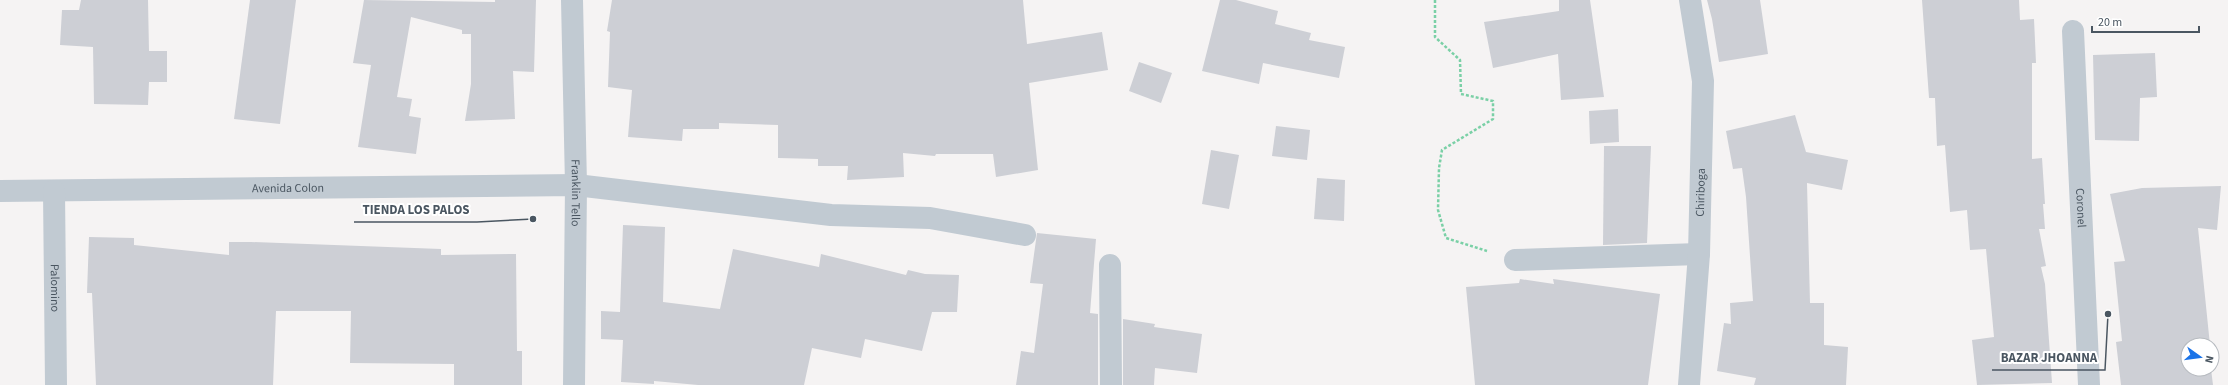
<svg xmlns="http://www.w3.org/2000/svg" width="2228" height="385" viewBox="0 0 2228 385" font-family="'Source Sans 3',sans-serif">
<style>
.building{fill:#cdcfd5}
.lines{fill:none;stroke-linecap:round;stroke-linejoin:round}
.path{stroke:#7ad0a6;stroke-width:2.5;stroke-dasharray:3 2;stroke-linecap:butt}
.minor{stroke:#c1cad2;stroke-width:22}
.labels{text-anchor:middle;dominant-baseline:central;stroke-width:4;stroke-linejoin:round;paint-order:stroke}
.street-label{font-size:12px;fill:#4a5661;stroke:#fff}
.leader{fill:none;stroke:#4a5661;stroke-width:1.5}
.callout-dot{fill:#4a5661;stroke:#fff;stroke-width:1.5}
.callout-label{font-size:13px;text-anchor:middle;font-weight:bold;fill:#4a5661;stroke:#fff;stroke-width:4;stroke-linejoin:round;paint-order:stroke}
</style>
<rect width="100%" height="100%" fill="#f5f3f3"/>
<!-- building -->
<g class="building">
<polygon points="81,0 148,0 149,51 167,51 167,82 149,82 148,105 94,104 93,47 60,45 62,10 79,10"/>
<polygon points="250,0 296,0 280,124 234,119"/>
<polygon points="364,0 495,2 495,0 536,0 534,72 513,71 515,119 465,121 471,84 471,34 462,34 462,30 411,17 397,97 412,99 409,116 421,118 416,154 358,147 371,65 353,63"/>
<polygon points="612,0 1023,0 1027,44 1102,32 1108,70 1029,83 1038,170 996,177 993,154 936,154 935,156 903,153 904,177 847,180 848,166 818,166 818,159 778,158 778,125 719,123 719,129 683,129 682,141 628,137 632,90 608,87 610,32 607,31"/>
<polygon points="1220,0 1236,0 1278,11 1275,24 1311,33 1309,40 1345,47 1339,78 1263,63 1259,84 1202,71"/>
<polygon points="1559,0 1590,0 1604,97 1561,100 1558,54 1493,68 1484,22 1559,11"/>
<polygon points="1707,0 1760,0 1768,54 1719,62 1712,19"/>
<polygon points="1922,0 2019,0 2020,20 2034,19 2036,63 2032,63 2032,159 2042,158 2045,204 2043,204 2045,229 2039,229 2046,266 2041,267 2045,284 2052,383 1977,385 1972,340 1994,337 1986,249 1970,250 1967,210 1950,212 1945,145 1937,146 1935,98 1929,98"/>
<polygon points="2155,53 2157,97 2140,98 2139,141 2095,140 2093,55"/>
<polygon points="1139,62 1172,73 1161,103 1129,91"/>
<polygon points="1618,109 1619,142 1590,144 1589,111"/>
<polygon points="1795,115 1806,152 1848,160 1842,190 1807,183 1810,303 1824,303 1824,345 1848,347 1846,385 1754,385 1756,378 1717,371 1724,323 1731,324 1730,303 1753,301 1746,197 1742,168 1733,169 1726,131"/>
<polygon points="1276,126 1310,130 1307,160 1272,156"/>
<polygon points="1604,146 1651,146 1647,243 1603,245"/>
<polygon points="1211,150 1239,155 1229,209 1202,204"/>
<polygon points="1317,178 1345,180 1344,221 1314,219"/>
<polygon points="2221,186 2217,230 2198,228 2210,345 2188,345 2188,369 2211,369 2213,385 2121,385 2116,342 2122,341 2114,262 2125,261 2110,194 2142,188"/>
<polygon points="623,225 665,227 663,302 720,309 733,249 819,267 821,254 906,275 908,270 925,274 959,275 957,312 932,312 922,351 865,339 861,358 812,348 804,385 698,385 654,381 654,384 621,382 623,340 601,339 601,311 620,312"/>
<polygon points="1037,233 1096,239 1090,313 1098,314 1098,385 1016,385 1021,351 1034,353 1043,284 1030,283"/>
<polygon points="89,237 134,238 134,245 229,255 229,242 251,242 441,249 441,255 516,254 517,351 522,351 522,385 454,385 454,364 350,363 351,311 276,311 273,385 96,385 92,293 87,293"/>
<polygon points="1520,279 1554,284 1553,279 1660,294 1648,385 1475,385 1466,287 1519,283"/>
<polygon points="1123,319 1155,324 1154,327 1202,334 1197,373 1155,368 1154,385 1123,385"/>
</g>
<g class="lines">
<!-- path -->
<polyline class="path" points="1435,0 1435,37 1460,60 1461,94 1493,101 1493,119 1442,150 1439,168 1438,210 1446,238 1487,251"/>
<!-- minor -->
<g class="minor">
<path id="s1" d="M 572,0 L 576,185 L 574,385"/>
<path id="s2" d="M 2073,31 L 2089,385"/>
<path id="s3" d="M 0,191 L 576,185 L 831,215 L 930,218 L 1025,235"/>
<path id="s4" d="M 54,191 L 56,385"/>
<polyline points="1515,260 1699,254"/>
<polyline points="1110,265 1111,385"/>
<path id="s5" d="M 1689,385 L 1699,254 L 1703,81 L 1690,0"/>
</g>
</g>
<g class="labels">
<!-- street labels -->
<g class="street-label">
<text stroke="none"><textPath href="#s3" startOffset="288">Avenida Colon</textPath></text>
<text stroke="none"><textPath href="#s1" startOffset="193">Franklin Tello</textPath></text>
<text stroke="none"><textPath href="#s5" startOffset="193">Chiriboga</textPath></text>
<text stroke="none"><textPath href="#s2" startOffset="177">Coronel</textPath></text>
<text stroke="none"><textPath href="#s4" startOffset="97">Palomino</textPath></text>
</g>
</g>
<!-- callouts -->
<path class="leader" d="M533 219L477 222H354M2108 314L2105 370H1992"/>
<g class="callout-dot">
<circle cx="533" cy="219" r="4"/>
<circle cx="2108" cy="314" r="4"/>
</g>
<g class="callout-label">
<text x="416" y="214">TIENDA LOS PALOS</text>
<text x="2049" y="362">BAZAR JHOANNA</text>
</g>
<!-- north arrow -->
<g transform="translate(2200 357) rotate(104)"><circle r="19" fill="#ffffff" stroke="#b7bbc0"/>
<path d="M0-3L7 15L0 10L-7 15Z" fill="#1a73e8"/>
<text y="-6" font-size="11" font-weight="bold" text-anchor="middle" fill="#4a5661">N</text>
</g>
<!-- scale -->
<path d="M2092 26v6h107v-6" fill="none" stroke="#4a5661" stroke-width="2"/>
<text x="2098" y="26" font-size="12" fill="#4a5661" stroke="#ffffff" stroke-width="3" paint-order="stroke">20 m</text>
</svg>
